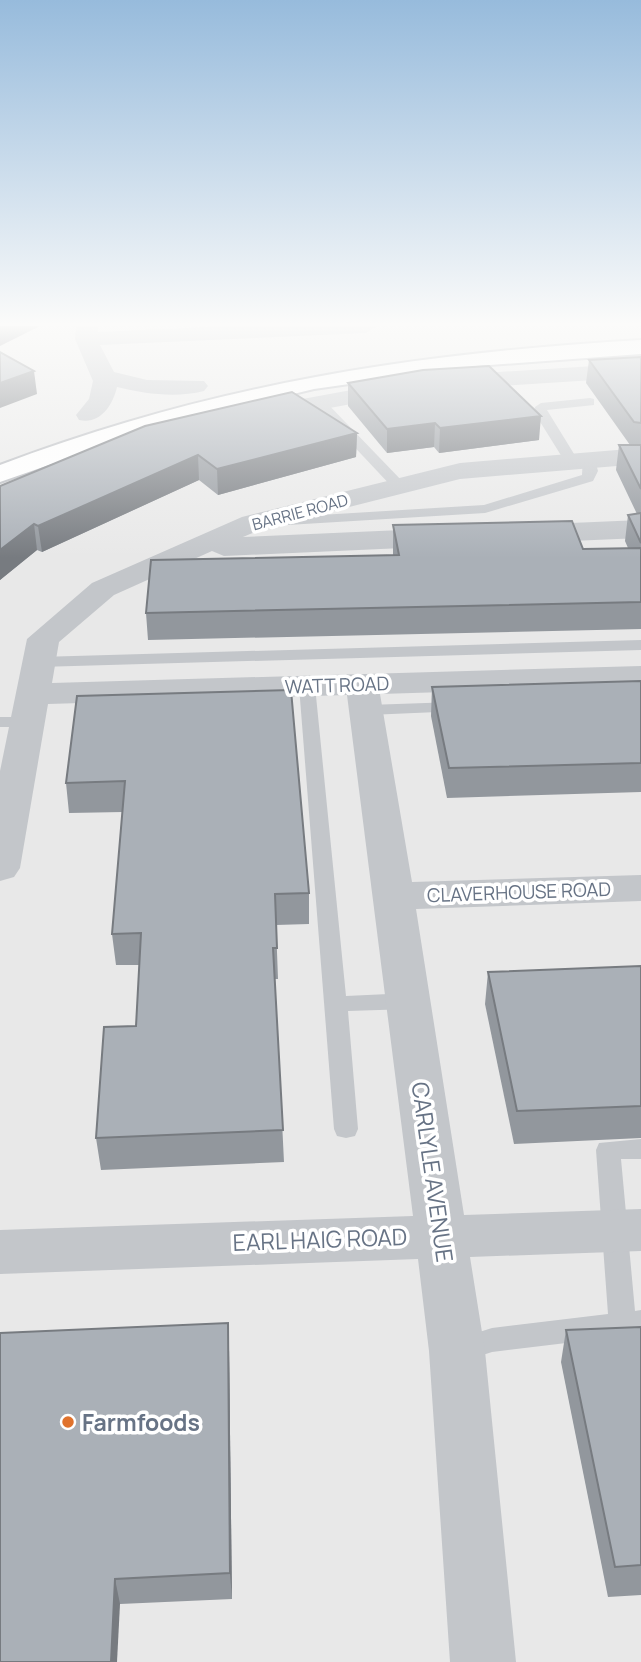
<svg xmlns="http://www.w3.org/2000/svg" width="641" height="1662" viewBox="0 0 641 1662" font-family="Manrope,sans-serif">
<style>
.built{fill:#e8e8e8}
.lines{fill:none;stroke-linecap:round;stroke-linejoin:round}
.primary-casing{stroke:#b6b9be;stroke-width:4}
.lane{fill:#c3c6ca;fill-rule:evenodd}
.street{fill:#c3c6ca;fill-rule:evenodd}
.primary{fill:#fff;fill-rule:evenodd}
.wall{fill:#92979d}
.shaded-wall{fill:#777b80}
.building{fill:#aab0b7;stroke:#777b80;stroke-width:2}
.poi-dot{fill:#e0722c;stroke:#fff;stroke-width:2.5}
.labels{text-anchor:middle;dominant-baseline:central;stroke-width:7;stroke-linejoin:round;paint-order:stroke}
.far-street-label{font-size:16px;fill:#677385;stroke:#fff}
.street-label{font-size:19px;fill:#677385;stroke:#fff}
.near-street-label{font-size:23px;fill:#677385;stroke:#fff}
.near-poi-label{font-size:23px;font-weight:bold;fill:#677385;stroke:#fff;text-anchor:start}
</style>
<rect width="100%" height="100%" fill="#f7f7f5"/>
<!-- built -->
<rect class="built" x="0" y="326" width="641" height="1336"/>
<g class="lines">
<!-- primary casing -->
<g class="primary-casing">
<path id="primary" d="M 641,340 L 641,354 L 476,366 L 314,389 L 164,425 L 0,482 L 0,465 C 213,384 415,353 641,340 Z"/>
</g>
<!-- lane -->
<g class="lane">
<polygon points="590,398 594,399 594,405 547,410 579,462 567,465 534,412 535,407 541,403"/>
<polygon points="315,399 323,399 404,483 404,489 394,489 315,405"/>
<polygon points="583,457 595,460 598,471 593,481 485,513 271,526 264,522 271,518 484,505 582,475"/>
<polygon points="641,640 641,650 39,667 31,662 39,657"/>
<polygon points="307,681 315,686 346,996 410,993 418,996 421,1001 418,1006 410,1009 348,1011 358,1129 355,1136 346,1138 337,1136 334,1129 299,686"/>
<polygon points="455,702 464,707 461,711 368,715 359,710 368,705"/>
<polygon points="0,717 27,717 36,722 27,727 0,727"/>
<polygon points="641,1139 641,1159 621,1159 635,1311 641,1310 641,1334 492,1352 461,1362 451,1359 447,1350 451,1341 492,1328 608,1314 596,1150 599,1143"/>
</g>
<!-- street -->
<g class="street">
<path d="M 76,326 L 98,326 L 98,332 L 228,326 L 377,326 L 366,333 L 100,345 L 114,372 L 147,380 L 204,381 L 208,386 L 204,391 C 176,398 145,394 117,387 C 113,405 100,425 79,420 L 76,415 L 89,399 L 93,381 L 75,339 Z"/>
<polygon points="641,363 641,377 422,391 259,421 250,419 247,414 250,409 259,407 422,377"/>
<polygon points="641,448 641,464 460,479 262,529 243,537 447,528 457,531 461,537 457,543 447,546 224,556 212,551 114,595 59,642 52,683 641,666 641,686 380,694 412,882 641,875 641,901 416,909 464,1215 641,1209 641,1251 470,1257 485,1351 516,1662 450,1662 429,1351 418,1259 0,1274 0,1230 413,1216 347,695 48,704 20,868 14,877 0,881 0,771 27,639 92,583 242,517 460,463"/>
<polygon points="641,520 641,538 524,543 514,540 510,534 514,528 524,525"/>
</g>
<!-- primary -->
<use href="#primary" class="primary"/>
</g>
<!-- wall -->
<g class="wall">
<polygon points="641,357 641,629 148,640 146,613 393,555 393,525 583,549 628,548 625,541 628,515 637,514 616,470 619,445 630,445 586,383 589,360"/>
<polygon points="348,383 539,440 439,453 434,447 387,453 348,406"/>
<polygon points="145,426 357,433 356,457 218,495 199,480 42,552 37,550 0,580 0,486"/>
<polygon points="641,681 641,792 447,798 431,716 432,687"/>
<polygon points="77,696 309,893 309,924 276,925 278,979 275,979 284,1162 101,1170 96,1138 136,1026 139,965 116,965 112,934 123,812 69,813 66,783"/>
<polygon points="641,966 641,1138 514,1144 485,1004 488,972"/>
<polygon points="641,1327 641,1595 608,1597 561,1362 566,1330"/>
<polygon points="229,1349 232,1599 120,1604 0,1662"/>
</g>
<!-- shaded-wall -->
<g class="shaded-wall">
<polygon points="0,326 40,326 0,346"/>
<polygon points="34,371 37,394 0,408 0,383"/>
<polygon points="541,416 539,440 439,453 440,428"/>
<polygon points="435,423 434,447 387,453 387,429"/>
<polygon points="357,433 356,457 218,495 217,469"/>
<polygon points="198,455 199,480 42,552 38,526"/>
<polygon points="34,524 37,550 0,580 0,550"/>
<polygon points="228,1323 229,1349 232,1599 230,1573"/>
<polygon points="115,1579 120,1604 117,1662 111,1662"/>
</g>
<!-- building -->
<g class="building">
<polygon points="0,352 34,371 0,383"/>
<polygon points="641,357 641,423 634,422 589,360"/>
<polygon points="489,366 541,416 440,428 435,423 387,429 348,383 423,370"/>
<polygon points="292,392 357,433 217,469 198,455 38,526 34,524 0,550 0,486 145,426"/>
<polygon points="619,445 641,445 641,489"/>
<polygon points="641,513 641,543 628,515"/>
<polygon points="572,521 583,549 641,548 641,602 146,613 151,560 399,555 393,525"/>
<polygon points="641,681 641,763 449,768 432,687"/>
<polygon points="291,690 309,893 275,894 277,948 273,948 283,1130 96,1138 104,1027 136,1026 141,933 112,934 125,781 66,783 77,696"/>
<polygon points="641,966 641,1106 517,1111 488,972"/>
<polygon points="228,1323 230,1573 115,1579 111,1662 0,1662 0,1333"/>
<polygon points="641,1327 641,1565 615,1567 566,1330"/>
</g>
<!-- sky -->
<linearGradient id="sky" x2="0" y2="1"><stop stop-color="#97bbdc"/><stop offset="0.58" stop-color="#fbfbfa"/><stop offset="1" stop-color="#fbfbfa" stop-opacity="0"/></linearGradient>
<rect width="641" height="558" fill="url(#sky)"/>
<!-- markers -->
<circle class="poi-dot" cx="68" cy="1422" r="7"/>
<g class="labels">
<!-- far-street labels -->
<g class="far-street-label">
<text transform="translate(300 512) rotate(-15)">BARRIE ROAD</text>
</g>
<!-- street labels -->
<g class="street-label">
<text transform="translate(337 685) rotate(-2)">WATT ROAD</text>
<text transform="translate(519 892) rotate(-2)">CLAVERHOUSE ROAD</text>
</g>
<!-- near-street labels -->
<g class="near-street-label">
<text transform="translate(433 1172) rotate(82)">CARLYLE AVENUE</text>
<text transform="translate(320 1239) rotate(-2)">EARL HAIG ROAD</text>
</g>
<!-- near-poi labels -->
<g class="near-poi-label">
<text x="82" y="1422">Farmfoods</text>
</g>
</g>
</svg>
